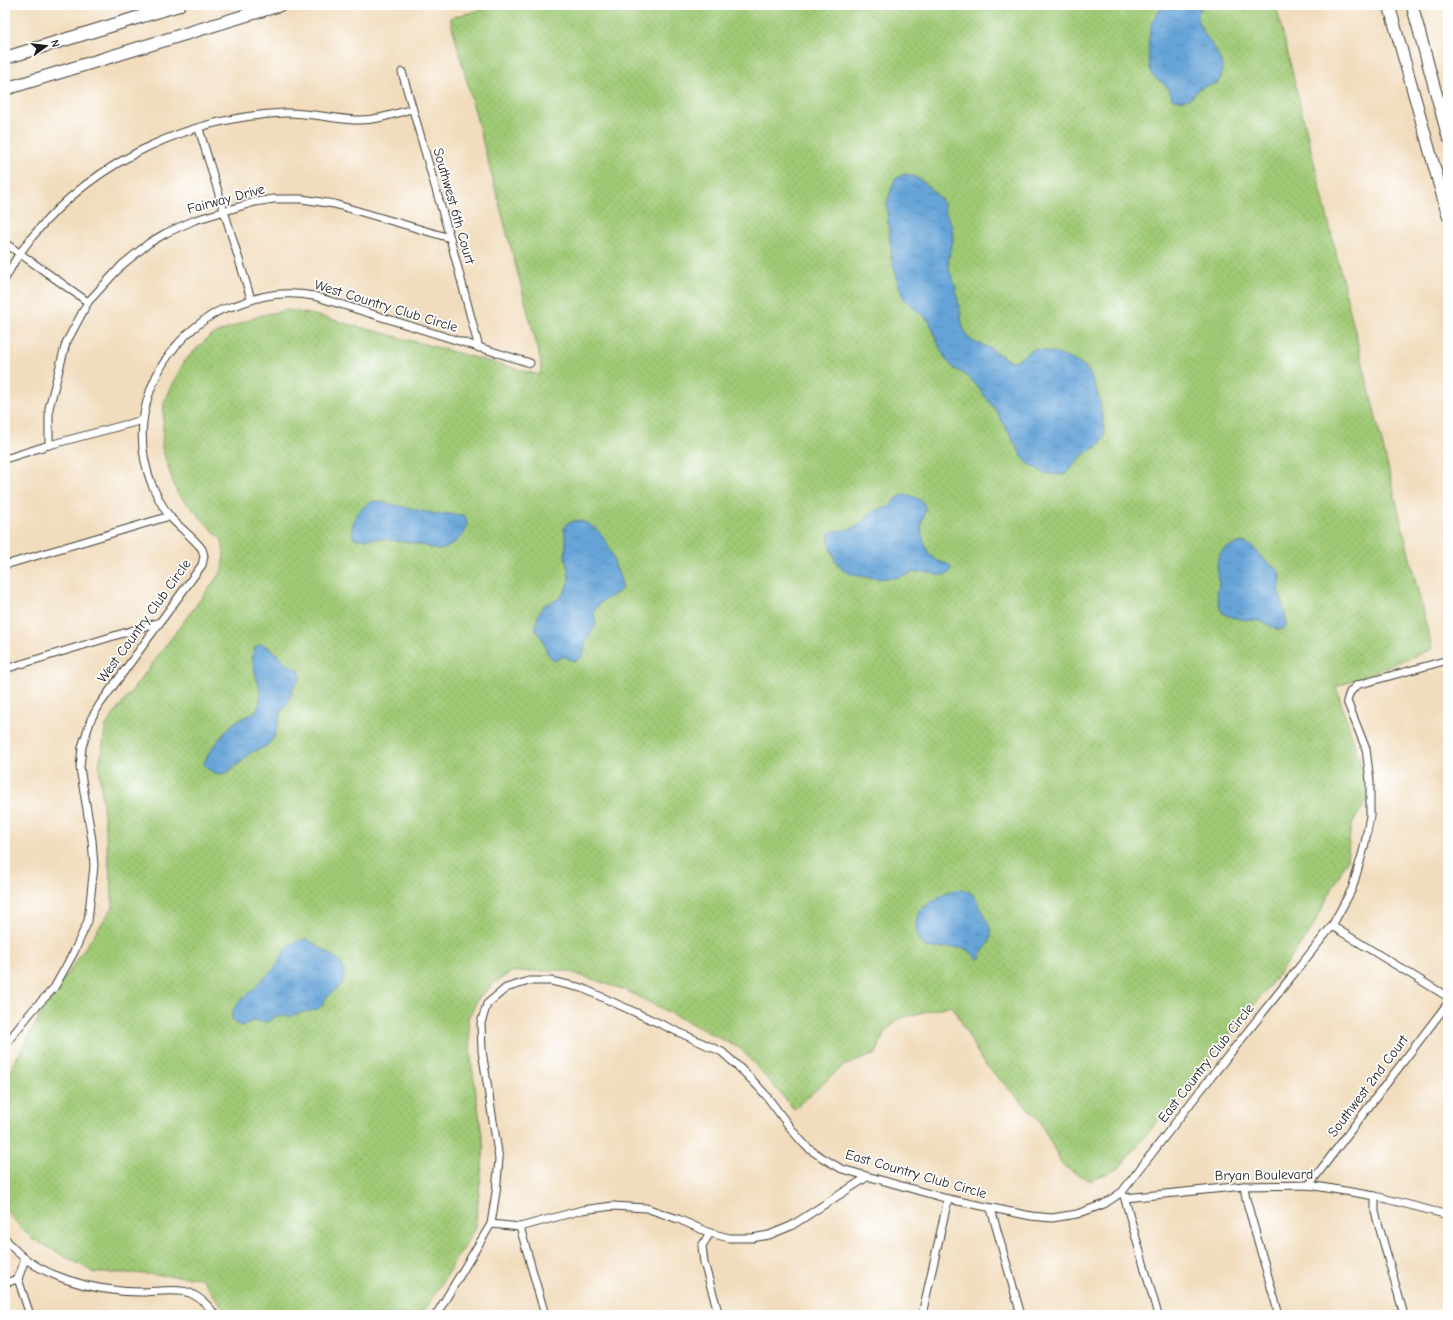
<svg xmlns="http://www.w3.org/2000/svg" width="1453" height="1320" viewBox="0 0 1453 1320" font-family="'Comic Neue',sans-serif">
<style>
.grass{fill:url(#grass-dots);stroke:#5e7349}
.water{fill:url(#water-ripples);stroke:#41607a}
.lines{fill:none;stroke-linecap:round;stroke-linejoin:round}
.minor-casing{stroke:#3c3934;stroke-width:9}
.primary-casing{stroke:#3c3934;stroke-width:13}
.motorway-casing{stroke:#3c3934;stroke-width:14}
.minor{stroke:#fff;stroke-width:7}
.primary{stroke:#fff;stroke-width:11}
.motorway{stroke:#fff;stroke-width:12}
.labels{text-anchor:middle;dominant-baseline:central;stroke-width:3.5;stroke-linejoin:round;paint-order:stroke}
.street-label{font-size:14px;fill:#1c1c1c;stroke:#fff}
</style>
<defs>
<pattern id="grass-dots" width="8" height="8" patternUnits="userSpaceOnUse"><rect width="8" height="8" fill="#a0ca76"/><path d="M2 2h.1M6 6h.1" fill="none" stroke="#89ad66" stroke-width="1.8" stroke-linecap="round"/></pattern>
<pattern id="water-ripples" width="26" height="14" patternUnits="userSpaceOnUse"><rect width="26" height="14" fill="#66a4d8"/><path d="M2 4q2-2 4 0t4 0M15 11q2-2 4 0t4 0" fill="none" stroke="#5385ae"/></pattern>
</defs>
<rect width="100%" height="100%" fill="#fff"/>
<filter id="ink" filterUnits="userSpaceOnUse"><feTurbulence type="fractalNoise" baseFrequency=".025" numOctaves="2"/><feDisplacementMap in="SourceGraphic" scale="8" xChannelSelector="R" yChannelSelector="G"/><feConvolveMatrix kernelMatrix="1 2 1 2 8 2 1 2 1" color-interpolation-filters="sRGB"/></filter>
<filter id="wash" filterUnits="userSpaceOnUse"><feTurbulence type="fractalNoise" baseFrequency=".012" numOctaves="4" result="noise"/><feDisplacementMap in="SourceGraphic" scale="16" xChannelSelector="R" yChannelSelector="G"/><feGaussianBlur stdDeviation="0.9" result="paint"/><feColorMatrix in="noise" values="0 0 0 0 0 0 0 0 0 0 0 0 0 0 0 0 0 1.4 0 .05"/><feComposite in="paint" operator="in"/></filter>
<g filter="url(#wash)">
<rect width="100%" height="100%" fill="#f1ddbd"/>
<!-- grass -->
<polygon class="grass" points="498,5 1276,5 1432,649 1336,687 1371,795 1351,825 1347,860 1310,932 1267,989 1119,1168 1090,1181 1063,1166 1039,1120 982,1061 952,1005 901,1018 885,1031 876,1054 843,1066 794,1109 741,1049 625,990 564,970 511,972 496,982 479,997 468,1018 471,1059 484,1148 475,1228 422,1315 228,1315 201,1278 131,1273 95,1273 31,1238 5,1210 5,1079 48,1002 113,907 99,767 106,725 221,572 224,554 222,540 177,493 162,449 164,402 185,360 210,336 261,315 288,310 315,315 540,375 541,365 538,350 450,18"/>
<!-- water -->
<g class="water">
<path d="M 1164,5 L 1204,5 C 1179,26 1238,53 1218,83 C 1213,85 1206,85 1200,88 C 1197,90 1196,92 1194,95 C 1189,101 1180,101 1173,99 C 1170,94 1168,87 1163,83 C 1159,81 1156,80 1153,76 C 1146,66 1148,31 1153,20 C 1156,14 1160,10 1164,5 Z"/>
<path d="M 904,174 L 914,176 L 922,181 L 941,199 L 944,204 L 944,210 L 952,226 L 953,240 L 948,262 L 949,269 L 956,289 L 963,328 L 969,338 L 974,342 L 986,346 L 1008,360 L 1015,361 C 1022,359 1028,349 1036,349 C 1046,349 1076,360 1084,366 C 1095,374 1106,423 1104,436 C 1101,446 1092,449 1084,454 C 1077,459 1073,468 1066,474 L 1059,475 L 1044,473 L 1028,463 L 1022,456 L 995,409 L 975,384 L 969,377 L 955,369 L 949,363 L 944,356 L 938,344 L 932,327 L 928,320 L 906,301 L 901,293 L 892,259 L 888,221 L 887,202 L 895,179 Z"/>
<path d="M 905,494 C 911,496 921,498 924,504 C 927,510 923,516 922,522 C 920,534 925,552 935,559 C 939,562 945,563 950,565 L 951,569 L 949,573 C 939,579 931,571 920,572 C 913,572 906,575 899,577 C 888,579 879,579 868,577 C 850,575 839,573 833,554 C 830,546 828,541 829,533 C 837,529 847,531 856,527 C 863,523 866,517 872,513 C 877,509 882,509 887,507 C 893,503 897,497 905,494 Z"/>
<path d="M 374,501 L 382,502 L 431,513 L 464,515 C 475,530 452,548 439,550 L 413,543 L 383,539 L 357,539 L 353,537 C 349,522 360,506 374,501 Z"/>
<path d="M 577,520 C 603,526 609,545 616,568 C 619,575 622,581 622,588 C 615,598 597,598 594,613 C 594,616 596,621 596,625 C 594,630 588,636 586,641 C 583,650 586,659 574,661 C 561,656 567,655 554,661 L 547,653 L 543,640 L 535,629 L 538,616 L 543,606 L 558,599 L 561,596 L 565,591 L 569,580 L 569,573 L 565,557 L 566,542 L 564,529 L 566,524 Z"/>
<polygon points="1242,542 1252,546 1264,560 1278,570 1281,575 1279,590 1286,620 1286,626 1284,628 1279,630 1260,621 1240,619 1228,616 1223,613 1220,608 1217,596 1219,584 1217,564 1219,555 1223,550 1231,546"/>
<path d="M 260,644 C 272,646 277,656 286,663 C 290,666 296,668 300,671 L 301,677 L 293,688 L 289,700 L 282,711 L 274,737 L 267,746 L 250,753 L 241,762 L 227,773 L 220,774 L 215,773 L 209,770 L 204,765 C 204,756 229,726 237,721 C 244,717 256,714 259,705 C 266,687 241,654 260,644 Z"/>
<path d="M 961,889 C 964,890 969,891 972,894 C 978,900 993,929 991,936 C 990,945 982,950 980,958 L 977,959 C 975,957 973,954 971,952 C 960,942 931,953 923,945 C 919,942 917,936 917,931 C 913,915 922,907 935,900 C 938,898 940,896 943,894 C 948,891 955,890 961,889 Z"/>
<path d="M 305,939 L 312,942 L 340,961 C 345,968 344,976 342,984 L 325,999 L 322,1005 L 317,1010 L 303,1012 L 292,1016 L 276,1016 L 267,1022 L 253,1021 L 241,1026 C 218,1017 244,997 253,990 C 257,987 258,983 261,980 C 265,977 270,974 273,970 C 285,955 283,944 305,939 Z"/>
</g>
</g>
<g filter="url(#ink)">
<g class="lines">
<!-- minor casing -->
<g class="minor-casing">
<g id="minor">
<polyline points="402,72 450,238 479,348"/>
<polyline points="199,129 251,299"/>
<polyline points="5,243 88,302"/>
<path d="M 5,279 C 10,270 14,261 20,253 C 80,168 181,118 284,113 C 308,112 332,119 356,120 C 375,121 394,114 412,109"/>
<polyline points="49,445 49,408 66,343 88,302 122,265 149,243 166,233 195,220 255,202 274,199 302,199 334,204 450,238"/>
<polyline points="5,459 49,445 143,420"/>
<polyline points="5,565 170,516"/>
<polyline points="5,669 160,622"/>
<polyline points="1332,926 1448,997"/>
<path d="M 5,1045 L 32,1011 L 54,988 L 74,952 L 88,921 L 94,866 L 92,840 L 80,768 L 82,747 L 91,719 L 100,704 L 202,565 L 204,556 L 202,549 C 193,537 180,528 170,517 C 163,508 157,496 152,485 C 126,419 155,349 215,313 C 221,309 230,307 237,305 C 265,294 285,291 314,296 L 530,363"/>
<polyline points="1309,1185 1448,1003"/>
<polyline points="1244,1186 1246,1199 1279,1315"/>
<polyline points="1124,1196 1158,1315"/>
<polyline points="1375,1196 1375,1212 1404,1315"/>
<polyline points="1125,1198 1244,1186 1309,1185 1375,1196 1448,1215"/>
<polyline points="991,1209 1021,1315"/>
<polyline points="491,1224 520,1227 582,1210 613,1206 646,1208 678,1219 710,1233 729,1238 752,1238 769,1235 791,1226 867,1177"/>
<polyline points="520,1227 545,1315"/>
<polyline points="710,1233 702,1246 704,1263 719,1315"/>
<path d="M 5,1238 C 32,1277 97,1292 142,1292 C 155,1292 178,1288 190,1293 C 201,1298 209,1306 215,1315"/>
<polyline points="25,1259 18,1279 30,1315"/>
<polyline points="5,1283 18,1279"/>
<path d="M 436,1315 L 491,1224 L 496,1192 L 499,1159 L 482,1051 L 481,1023 L 487,1004 L 506,988 L 529,981 L 551,981 L 582,988 L 722,1052 C 737,1065 751,1078 764,1093 C 778,1110 790,1130 806,1146 C 816,1155 829,1162 842,1169 L 948,1199 L 1031,1216 L 1052,1218 L 1077,1214 L 1104,1204 L 1122,1192 L 1200,1091 L 1332,926 L 1352,889 L 1364,848 L 1370,816 L 1370,781 L 1366,749 L 1347,701 L 1350,692 L 1357,685 L 1448,660"/>
<polyline points="922,1315 948,1199"/>
</g>
</g>
<!-- primary casing -->
<g class="primary-casing">
<g id="primary">
<polyline points="1389,5 1448,216"/>
<polyline points="1412,5 1448,137"/>
</g>
</g>
<!-- motorway casing -->
<g class="motorway-casing">
<g id="motorway">
<polyline points="5,58 179,5"/>
<polyline points="5,89 280,5"/>
</g>
</g>
<!-- minor -->
<use href="#minor" class="minor"/>
<!-- primary -->
<use href="#primary" class="primary"/>
<!-- motorway -->
<use href="#motorway" class="motorway"/>
</g>
</g>
<g class="labels">
<!-- street labels -->
<g class="street-label">
<text transform="translate(226 199) rotate(-15)">Fairway Drive</text>
<text transform="translate(454 206) rotate(74)">Southwest 6th Court</text>
<text transform="translate(386 306) rotate(17)">West Country Club Circle</text>
<text transform="translate(144 621) rotate(-54)">West Country Club Circle</text>
<text transform="translate(1206 1063) rotate(-52)">East Country Club Circle</text>
<text transform="translate(1368 1086) rotate(-53)">Southwest 2nd Court</text>
<text transform="translate(916 1174) rotate(16)">East Country Club Circle</text>
<text transform="translate(1264 1175) rotate(-1)">Bryan Boulevard</text>
</g>
</g>
<!-- margin -->
<rect width="1453" height="1320" fill="none" stroke="#fff" stroke-width="20"/>
<!-- north arrow -->
<g transform="translate(46 46) rotate(75)" stroke="#ffffff" stroke-width="3" paint-order="stroke">
<path d="M0-3L7 15L0 10L-7 15Z" fill="#1c1c1c"/>
<text y="-6" font-size="11" font-weight="bold" text-anchor="middle" fill="#1c1c1c">N</text>
</g>
</svg>
